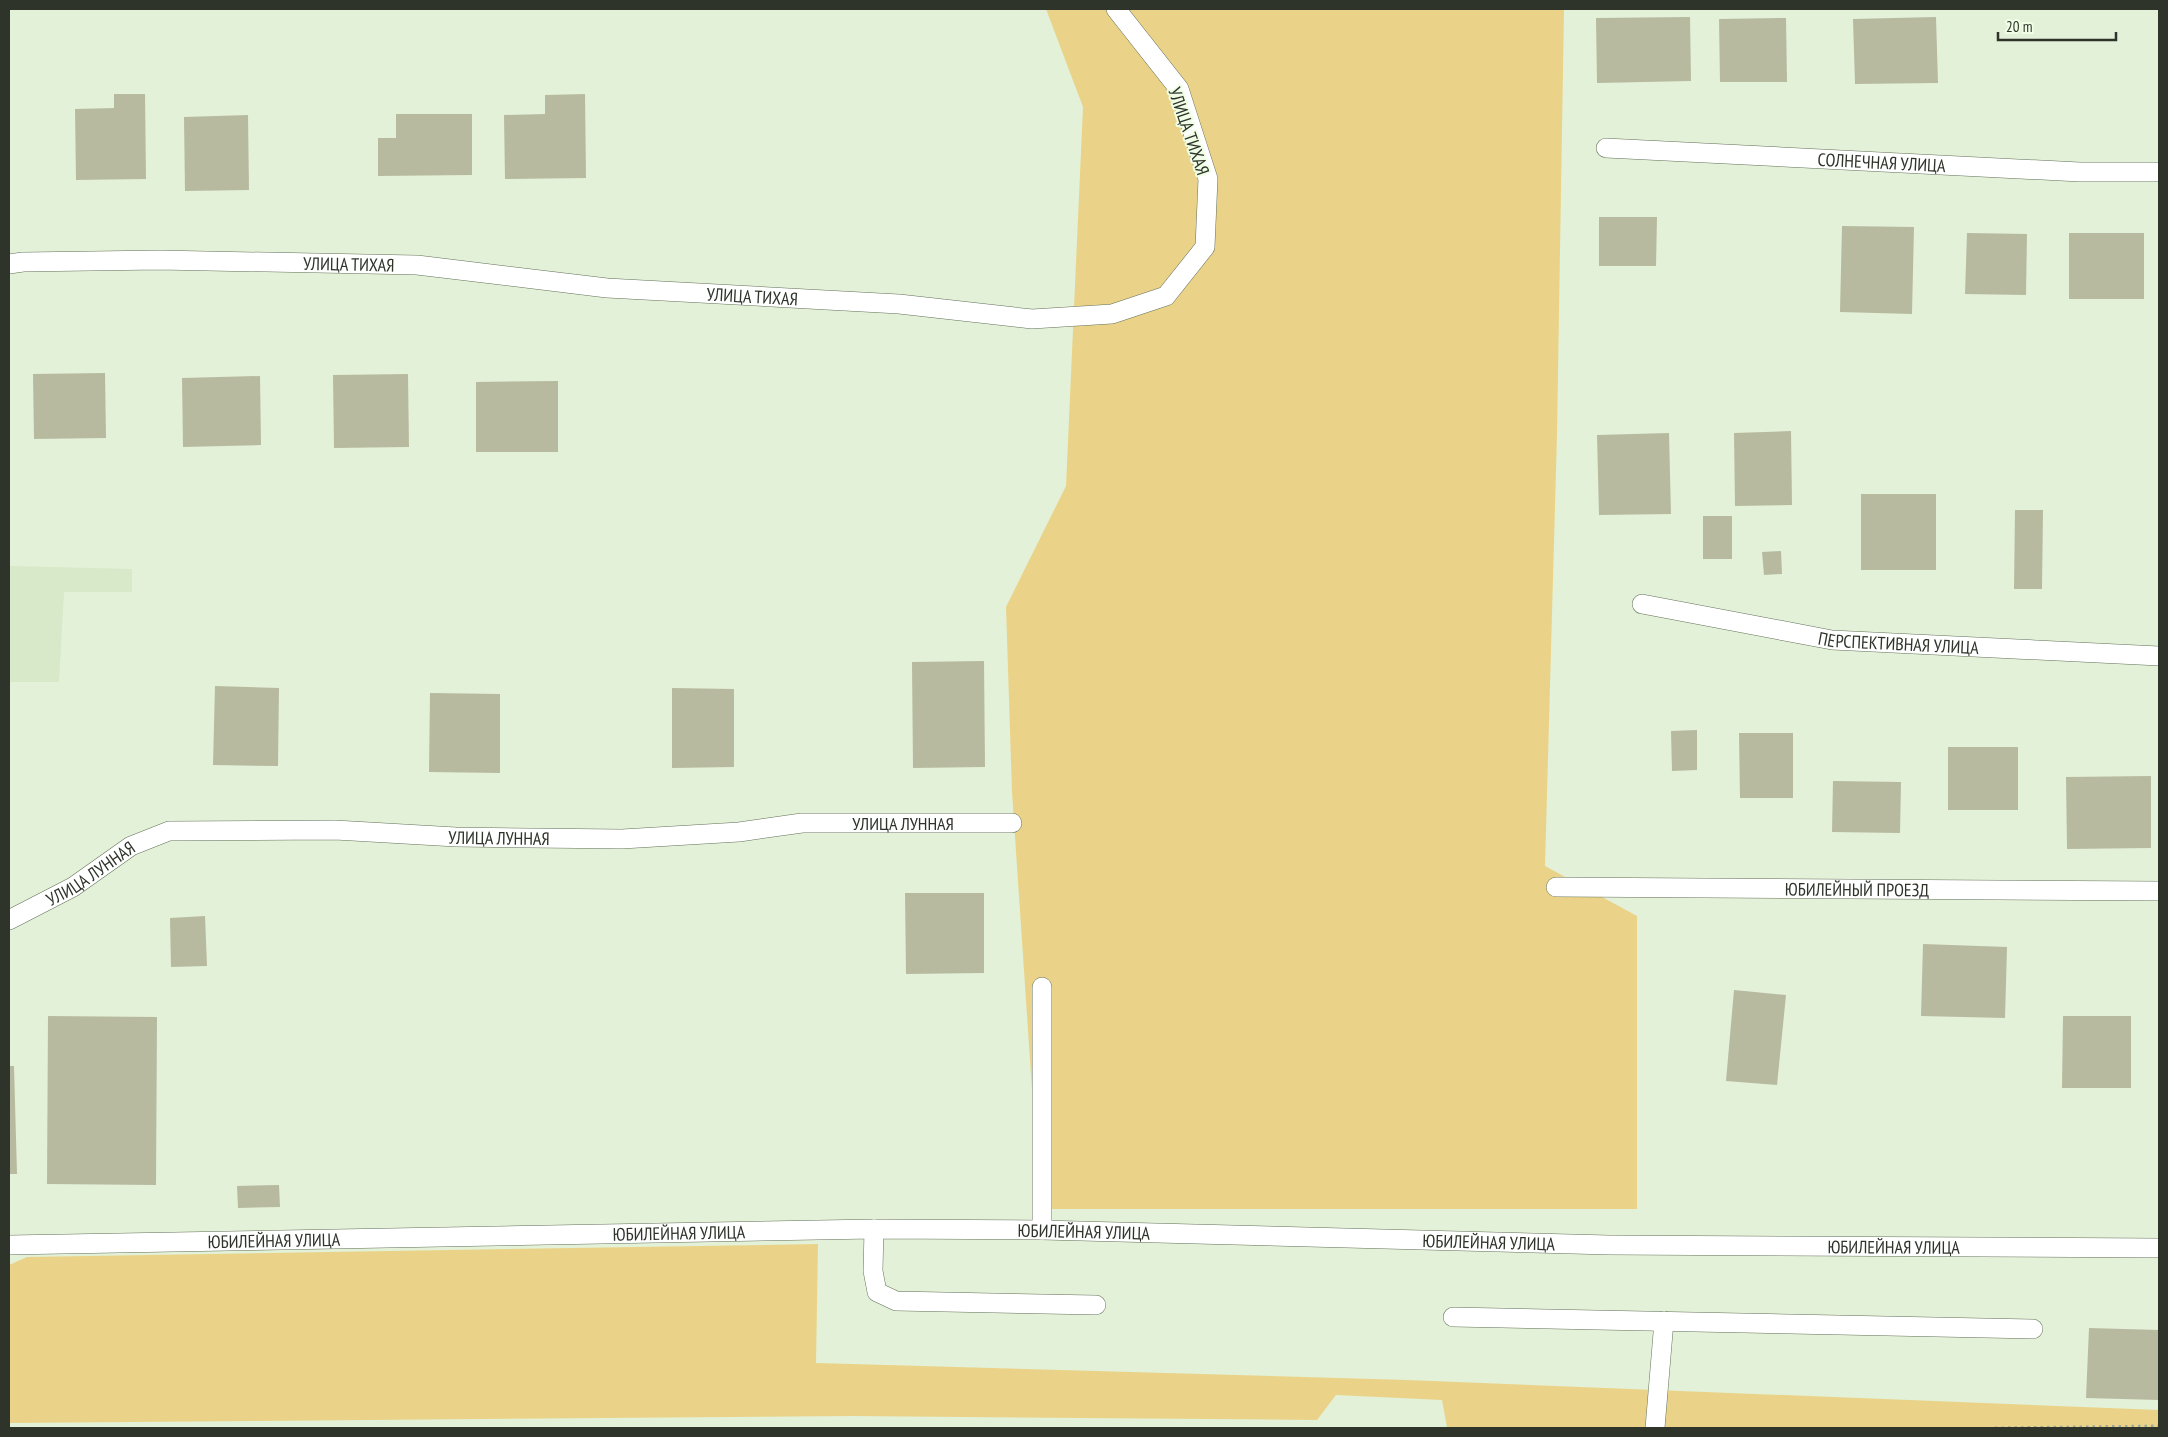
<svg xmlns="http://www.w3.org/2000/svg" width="2168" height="1437" viewBox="0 0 2168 1437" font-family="'PT Sans Narrow',sans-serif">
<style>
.built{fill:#d7e9c9}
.green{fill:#ead388}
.building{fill:#b7ba9f}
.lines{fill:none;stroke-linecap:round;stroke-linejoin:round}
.lane-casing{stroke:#64715a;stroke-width:20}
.path{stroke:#9ea895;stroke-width:3;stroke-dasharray:2.5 4;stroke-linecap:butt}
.lane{stroke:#fff;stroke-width:19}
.labels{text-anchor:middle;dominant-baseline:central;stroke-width:4;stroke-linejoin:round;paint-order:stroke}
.street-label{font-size:18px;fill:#2f342b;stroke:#f0fee5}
</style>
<rect width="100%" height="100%" fill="#e3f1d8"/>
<!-- built -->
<polygon class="built" points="9,566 132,569 132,592 64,592 59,682 9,682"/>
<!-- green -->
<g class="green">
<polygon points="1046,9 1564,9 1557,434 1545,866 1637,916 1637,1209 1040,1209 1012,792 1006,607 1066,486 1083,107"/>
<polygon points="818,1244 816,1363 1407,1380 2159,1410 2159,1428 1451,1428 1447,1427 1442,1400 1336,1395 1317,1420 853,1416 9,1423 9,1265 27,1257"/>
</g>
<!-- building -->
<g class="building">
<polygon points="1690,17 1691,81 1597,83 1596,18"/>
<polygon points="1936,17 1938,83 1855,84 1853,19"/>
<polygon points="1786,18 1787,82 1720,82 1719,19"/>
<polygon points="114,94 145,94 146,179 76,180 75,109 114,108"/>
<polygon points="585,94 586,178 505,179 504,115 545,114 545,95"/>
<polygon points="396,114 472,114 472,175 378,176 378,138 396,138"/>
<polygon points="248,115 249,190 185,191 184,117"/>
<polygon points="1599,217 1657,217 1656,266 1599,266"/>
<polygon points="1842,226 1914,227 1912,314 1840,312"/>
<polygon points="1967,233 2027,234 2026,295 1965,294"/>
<rect x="2069" y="233" width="75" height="66"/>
<polygon points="105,373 106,438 34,439 33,374"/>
<polygon points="408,374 409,447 334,448 333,375"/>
<polygon points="260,376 261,445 183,447 182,378"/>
<polygon points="558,381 558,452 476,452 476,382"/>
<polygon points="1791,431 1792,505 1735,506 1734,433"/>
<polygon points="1669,433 1671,514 1599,515 1597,435"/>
<rect x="1861" y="494" width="75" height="76"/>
<polygon points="2015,510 2043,510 2042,589 2014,589"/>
<rect x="1703" y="516" width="29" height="43"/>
<polygon points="1781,551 1782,574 1764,575 1762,552"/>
<polygon points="984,661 985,767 913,768 912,662"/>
<polygon points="215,686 279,688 278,766 213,765"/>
<polygon points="672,688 734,689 734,767 672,768"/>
<polygon points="430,693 500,694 500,773 429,772"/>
<polygon points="1697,730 1697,770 1672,771 1671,731"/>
<polygon points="1739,733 1793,733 1793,798 1740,798"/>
<rect x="1948" y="747" width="70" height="63"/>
<polygon points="2151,776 2151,848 2067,849 2066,777"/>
<polygon points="1833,781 1901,782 1900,833 1832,832"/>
<polygon points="905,893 984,893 984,973 906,974"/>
<polygon points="205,916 207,966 171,967 170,918"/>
<polygon points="1923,944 2007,947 2005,1018 1921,1016"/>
<polygon points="1734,990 1786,995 1777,1085 1726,1081"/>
<polygon points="48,1016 157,1017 156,1185 47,1184"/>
<polygon points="2063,1016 2131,1016 2131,1088 2062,1088"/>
<polygon points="9,1066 14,1066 17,1174 9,1174"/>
<polygon points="279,1185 280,1207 238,1208 237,1186"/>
<polygon points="2089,1328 2159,1330 2159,1400 2086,1398"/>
</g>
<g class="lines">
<!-- lane casing -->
<g class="lane-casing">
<g id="lane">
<path id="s1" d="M 1606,148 L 2080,172 L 2159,172"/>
<path id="s2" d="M 9,264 L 23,262 L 159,260 L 417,265 L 607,288 L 899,304 L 1032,319 L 1112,314 L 1166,296 L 1205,247 L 1208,179 L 1179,89 L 1116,9"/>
<path id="s3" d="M 1642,604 L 1832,640 L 2159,656"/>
<path id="s4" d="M 1556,887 L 2159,891"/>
<path id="s5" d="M 9,920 L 73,887 L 131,846 L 169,831 L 335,830 L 456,837 L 622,839 L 739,832 L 802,823 L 1012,823"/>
<polyline points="1042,987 1042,1230"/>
<polyline points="874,1229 873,1271 877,1292 896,1301 1096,1305"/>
<path id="s6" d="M 9,1245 L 874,1229 L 1042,1230 L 1609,1245 L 2159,1248"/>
<polyline points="1453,1317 2033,1329"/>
<polyline points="1655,1428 1664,1321"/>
</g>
</g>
<!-- path -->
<polyline class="path" points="1995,1428 2159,1426"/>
<!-- lane -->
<use href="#lane" class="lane"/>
</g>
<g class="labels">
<!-- street labels -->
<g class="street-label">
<text transform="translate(1189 131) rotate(71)">УЛИЦА ТИХАЯ</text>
<text stroke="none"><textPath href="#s1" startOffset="276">СОЛНЕЧНАЯ УЛИЦА</textPath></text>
<text stroke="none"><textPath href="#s2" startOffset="340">УЛИЦА ТИХАЯ</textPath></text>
<text stroke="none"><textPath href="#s2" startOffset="745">УЛИЦА ТИХАЯ</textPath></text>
<text stroke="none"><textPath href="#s3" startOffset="260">ПЕРСПЕКТИВНАЯ УЛИЦА</textPath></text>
<text stroke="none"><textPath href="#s5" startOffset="919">УЛИЦА ЛУННАЯ</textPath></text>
<text stroke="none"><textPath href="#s5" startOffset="514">УЛИЦА ЛУННАЯ</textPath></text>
<text stroke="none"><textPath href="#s5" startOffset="94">УЛИЦА ЛУННАЯ</textPath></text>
<text stroke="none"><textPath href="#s4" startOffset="301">ЮБИЛЕЙНЫЙ ПРОЕЗД</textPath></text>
<text stroke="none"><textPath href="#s6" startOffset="1075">ЮБИЛЕЙНАЯ УЛИЦА</textPath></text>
<text stroke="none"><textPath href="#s6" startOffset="670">ЮБИЛЕЙНАЯ УЛИЦА</textPath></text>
<text stroke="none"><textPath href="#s6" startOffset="265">ЮБИЛЕЙНАЯ УЛИЦА</textPath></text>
<text stroke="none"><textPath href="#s6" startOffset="1480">ЮБИЛЕЙНАЯ УЛИЦА</textPath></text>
<text stroke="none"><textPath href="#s6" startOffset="1885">ЮБИЛЕЙНАЯ УЛИЦА</textPath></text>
</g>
</g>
<!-- border -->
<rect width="2168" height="1437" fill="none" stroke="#2f342b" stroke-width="20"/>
<!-- scale -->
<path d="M1998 32v8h118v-8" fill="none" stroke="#2f342b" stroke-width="2.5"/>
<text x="2006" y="32" font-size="15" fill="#2f342b" stroke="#f0fee5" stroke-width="4" paint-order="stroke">20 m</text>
</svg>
